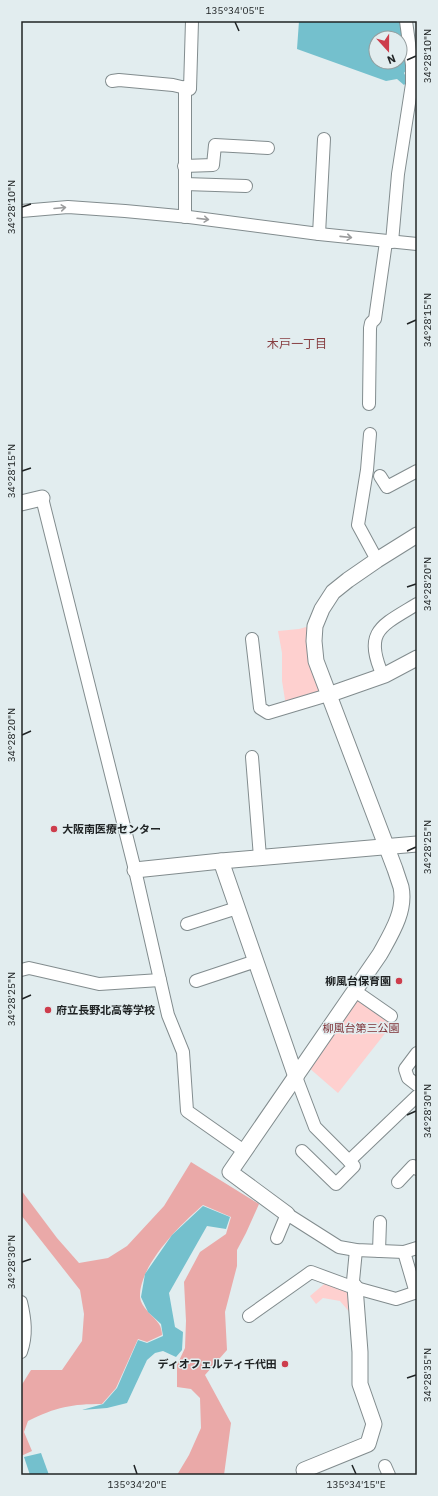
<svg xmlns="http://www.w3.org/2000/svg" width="438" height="1496" viewBox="0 0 438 1496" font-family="'IBM Plex Sans','Noto Sans JP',sans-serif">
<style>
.green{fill:#fed0cf}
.forest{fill:#eaa9a8}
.water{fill:#74c0cd;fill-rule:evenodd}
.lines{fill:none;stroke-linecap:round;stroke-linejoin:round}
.minor-casing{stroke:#828c8e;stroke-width:14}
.tertiary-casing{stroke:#828c8e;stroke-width:17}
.minor{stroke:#fff;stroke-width:12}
.tertiary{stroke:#fff;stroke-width:15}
.oneway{stroke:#9b9c9d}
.ticks{fill:none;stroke:#202425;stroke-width:1.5}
.poi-dot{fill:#cd3d4c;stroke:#e2edef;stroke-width:1.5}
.labels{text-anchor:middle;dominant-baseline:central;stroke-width:3;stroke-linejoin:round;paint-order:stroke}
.poi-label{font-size:11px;font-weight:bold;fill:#202425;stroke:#e2edef;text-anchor:start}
.park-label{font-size:11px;fill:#7e3136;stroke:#e2edef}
.neighbourhood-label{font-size:12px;fill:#863d40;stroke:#e2edef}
.neatline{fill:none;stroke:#202425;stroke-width:1.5}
.ticks-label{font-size:10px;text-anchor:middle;fill:#202425}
</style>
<rect width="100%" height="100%" fill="#e2edef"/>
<!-- green -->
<g class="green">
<polygon points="306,627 313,633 326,694 286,706 282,681 282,653 278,631 299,629"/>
<polygon points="356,996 394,1022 338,1093 308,1067"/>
<polygon points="329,1280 353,1289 352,1315 340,1301 323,1298 316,1304 310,1296"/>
</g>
<!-- forest -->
<path class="forest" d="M 191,1162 L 259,1204 L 246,1233 L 237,1250 L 237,1266 L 225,1312 L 227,1350 L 205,1375 L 231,1423 L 224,1475 L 177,1475 L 189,1455 L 201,1428 L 200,1398 L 191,1389 L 177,1387 L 177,1365 L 185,1348 L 186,1321 L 184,1282 L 200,1252 L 226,1234 L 231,1217 L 203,1205 C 181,1224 139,1265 140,1297 C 141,1308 153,1315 159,1324 C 161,1327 162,1332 162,1335 L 147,1342 L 138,1339 L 116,1388 L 102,1404 C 72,1404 56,1407 28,1421 L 24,1432 L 32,1451 L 21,1456 L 21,1386 L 31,1370 L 62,1370 L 82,1341 L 84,1314 L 80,1290 L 21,1215 L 21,1190 L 57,1238 L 79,1263 L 108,1258 L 127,1246 L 164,1206 Z"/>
<!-- water -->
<g class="water">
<path d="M 299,21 L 401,21 L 407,69 L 404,73 L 408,81 L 404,85 L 397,79 L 386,81 L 297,49 ZM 376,38 L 400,38 L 400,62 L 376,62 Z"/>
<polygon points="203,1206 230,1217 226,1229 207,1226 169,1293 175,1327 183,1332 182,1350 176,1357 163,1351 155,1353 147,1360 127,1403 107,1408 82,1410 103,1404 117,1388 138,1340 147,1343 163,1336 161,1324 148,1312 141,1297 145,1274 172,1235"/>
<polygon points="41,1453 49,1475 30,1475 24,1457"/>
</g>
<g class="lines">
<!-- minor casing -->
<g class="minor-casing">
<g id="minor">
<polyline points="112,81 119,80 173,85 190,89 192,21"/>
<polyline points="184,166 213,165 215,145 268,148"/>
<polyline points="185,184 246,186"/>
<polyline points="21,211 68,207 125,211 189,217 319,234 417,244"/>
<polyline points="185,217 185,87"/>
<polyline points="319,234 324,139"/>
<polyline points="392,242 398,174 412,84 412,65 406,21"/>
<polyline points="369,404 370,328 371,323 375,319 386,242"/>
<polyline points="370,434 367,470 358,525 377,560"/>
<polyline points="380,476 387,487 417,471"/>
<polyline points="42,498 135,870 168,1015 183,1052 187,1111 244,1151"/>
<polyline points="252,639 260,708 268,713 328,695"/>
<path d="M 383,676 C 363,631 381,626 417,604"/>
<polyline points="252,757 260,857"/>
<polyline points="187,924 237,908"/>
<polyline points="21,970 29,968 99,984 160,980"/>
<polyline points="196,981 256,961"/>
<polyline points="355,991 391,1016"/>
<polyline points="417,1053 405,1069 408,1078 417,1085"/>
<polyline points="296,1077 315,1127 354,1166 336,1184 302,1151"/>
<polyline points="349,1161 417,1096"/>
<polyline points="398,1182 413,1166 417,1169"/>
<polyline points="277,1238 287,1214 339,1247 356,1250 404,1252 417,1248"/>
<polyline points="379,1251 380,1222"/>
<polyline points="404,1252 416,1293"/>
<polyline points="355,1287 353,1281 356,1250"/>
<path d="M 21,1302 C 25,1319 27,1335 21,1352"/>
<polyline points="249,1316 311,1272 349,1286 396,1299 417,1292"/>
<polyline points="385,1466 389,1475"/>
</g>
</g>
<!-- tertiary casing -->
<g class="tertiary-casing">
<g id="tertiary">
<polyline points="21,503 42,498"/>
<polyline points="328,695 385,675 417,658"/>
<polyline points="221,861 296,1077"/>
<polyline points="135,870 221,861 417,844"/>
<path d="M 287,1214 L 230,1172 L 380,954 C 391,934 406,911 401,887 C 399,881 397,875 395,869 L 316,661 L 314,641 L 315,626 L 322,609 L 333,592 L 348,580 L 377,560 L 417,535"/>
<polyline points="306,1475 304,1470 368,1444 374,1424 360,1384 360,1352 355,1287"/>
</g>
</g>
<!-- minor -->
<use href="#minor" class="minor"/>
<!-- tertiary -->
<use href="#tertiary" class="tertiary"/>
</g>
<!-- one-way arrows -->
<defs><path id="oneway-shaft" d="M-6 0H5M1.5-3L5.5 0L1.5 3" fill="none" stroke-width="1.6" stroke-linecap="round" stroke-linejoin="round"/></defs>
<g class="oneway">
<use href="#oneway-shaft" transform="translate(60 208) rotate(-5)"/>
<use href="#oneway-shaft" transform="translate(203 219) rotate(7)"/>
<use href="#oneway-shaft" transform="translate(346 237) rotate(6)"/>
</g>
<!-- ticks -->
<path class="ticks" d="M 235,22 L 239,31M 407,60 L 416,56M 22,207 L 31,204M 407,324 L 416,320M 22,471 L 31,468M 407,587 L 416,584M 22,735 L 31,731M 407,851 L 416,847M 22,999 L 31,995M 407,1115 L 416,1111M 22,1262 L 31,1259M 407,1378 L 416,1375M 134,1465 L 137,1474M 352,1465 L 356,1474"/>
<!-- markers -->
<g class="poi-dot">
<circle cx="54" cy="829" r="4"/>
<circle cx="399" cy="981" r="4"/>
<circle cx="48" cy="1010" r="4"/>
<circle cx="285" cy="1364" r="4"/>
</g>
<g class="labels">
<!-- poi labels -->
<g class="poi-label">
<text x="62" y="829">大阪南医療センター</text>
<text x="391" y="981" text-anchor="end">柳風台保育園</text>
<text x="56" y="1010">府立長野北高等学校</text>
<text x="277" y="1364" text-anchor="end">ディオフェルティ千代田</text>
</g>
<!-- park labels -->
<g class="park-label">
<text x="361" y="1028">柳風台第三公園</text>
</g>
<!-- neighbourhood labels -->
<g class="neighbourhood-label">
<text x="297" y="343">木戸一丁目</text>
</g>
</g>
<!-- border -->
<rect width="438" height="1496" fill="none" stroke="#e2edef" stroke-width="44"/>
<!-- north arrow -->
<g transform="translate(388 50) rotate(159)"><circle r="19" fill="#e2edef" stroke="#949d9e"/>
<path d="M0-3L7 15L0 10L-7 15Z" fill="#cd3d4c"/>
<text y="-6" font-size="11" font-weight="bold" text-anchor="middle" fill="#202425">N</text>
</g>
<rect x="22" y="22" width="394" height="1452" class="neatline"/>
<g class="ticks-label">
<text x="235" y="14">135°34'05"E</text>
<text transform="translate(427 56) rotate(-90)" y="4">34°28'10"N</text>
<text transform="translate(11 207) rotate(-90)" y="4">34°28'10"N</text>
<text transform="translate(427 320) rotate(-90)" y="4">34°28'15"N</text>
<text transform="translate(11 471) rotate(-90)" y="4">34°28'15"N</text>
<text transform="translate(427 584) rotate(-90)" y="4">34°28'20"N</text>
<text transform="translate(11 735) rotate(-90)" y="4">34°28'20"N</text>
<text transform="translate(427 847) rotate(-90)" y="4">34°28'25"N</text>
<text transform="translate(11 999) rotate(-90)" y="4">34°28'25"N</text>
<text transform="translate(427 1111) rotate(-90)" y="4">34°28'30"N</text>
<text transform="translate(11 1262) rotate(-90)" y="4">34°28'30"N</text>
<text transform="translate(427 1375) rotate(-90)" y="4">34°28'35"N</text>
<text x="137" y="1488">135°34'20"E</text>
<text x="356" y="1488">135°34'15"E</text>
</g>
</svg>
